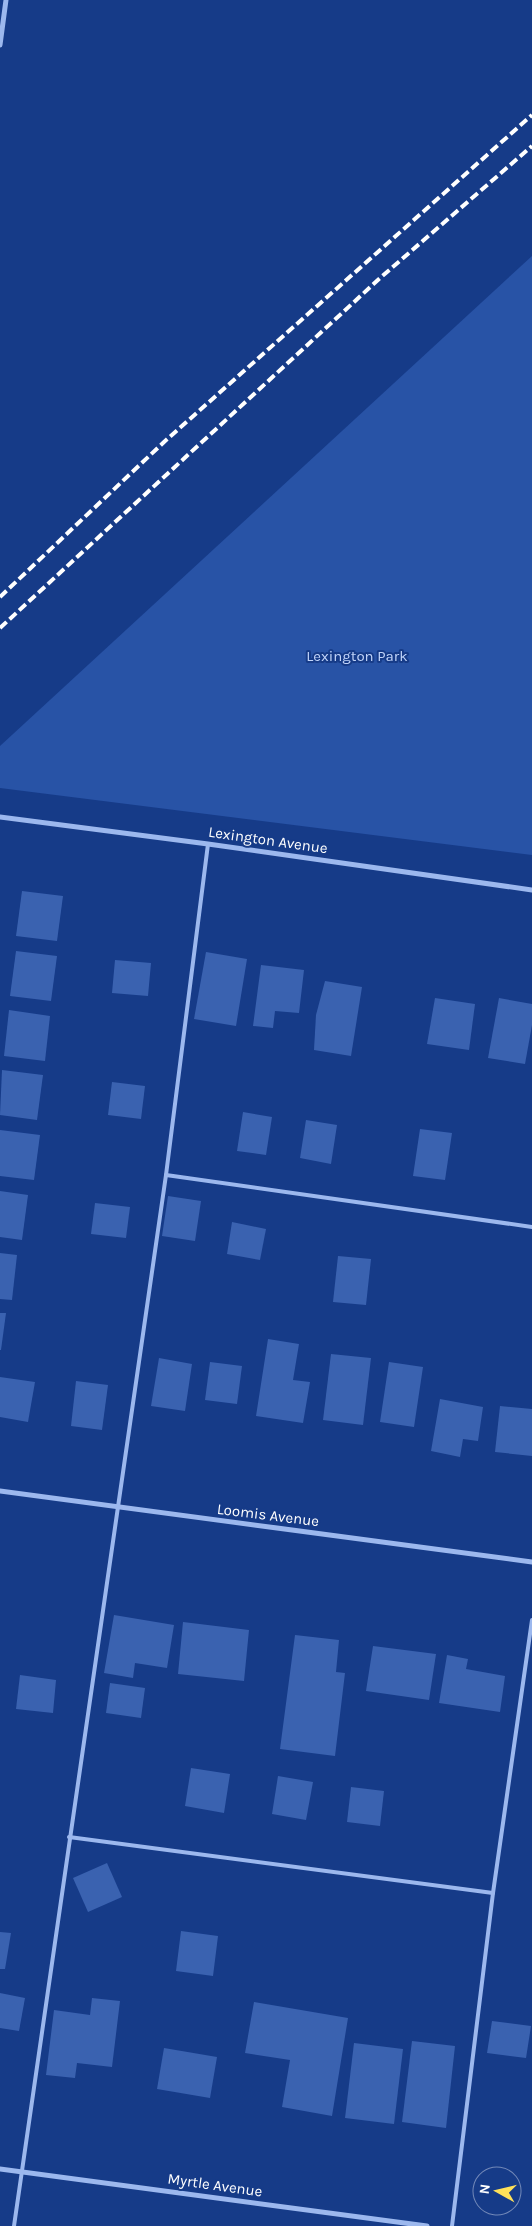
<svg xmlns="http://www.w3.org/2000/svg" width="532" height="2226" viewBox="0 0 532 2226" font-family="Karla,sans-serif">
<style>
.green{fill:#2853a6}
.building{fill:#3a62b0}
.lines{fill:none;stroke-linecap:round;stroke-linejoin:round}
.service{stroke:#9cb8ee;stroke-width:4}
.minor{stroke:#9cb8ee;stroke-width:5}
.rail{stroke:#fff;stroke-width:4;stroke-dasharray:9 4;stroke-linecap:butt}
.labels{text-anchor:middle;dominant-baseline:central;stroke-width:4;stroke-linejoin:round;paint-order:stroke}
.park-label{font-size:15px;fill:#c2d5fa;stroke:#163b88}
.street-label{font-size:15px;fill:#fff;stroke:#163b88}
</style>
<rect width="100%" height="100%" fill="#163b88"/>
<!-- green -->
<polygon class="green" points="532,256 532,855 0,788 0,746"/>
<!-- building -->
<g class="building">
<polygon points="22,891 63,896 57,941 16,936"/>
<polygon points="16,951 57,956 51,1001 10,996"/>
<polygon points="206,952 247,959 236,1026 194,1019"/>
<polygon points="115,960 151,963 148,996 112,993"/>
<polygon points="261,965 304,970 299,1013 275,1011 273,1028 253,1026"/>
<polygon points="325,981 362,987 351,1056 314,1050 316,1015"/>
<polygon points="435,998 475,1004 469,1050 427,1044"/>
<polygon points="499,998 532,1004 532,1025 525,1064 488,1058"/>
<polygon points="9,1010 50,1016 45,1061 4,1056"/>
<polygon points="2,1070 43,1075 37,1120 0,1115"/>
<polygon points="112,1082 145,1086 141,1119 108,1115"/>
<polygon points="243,1112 272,1117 266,1155 237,1151"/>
<polygon points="306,1120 337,1125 331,1164 300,1158"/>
<polygon points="420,1129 452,1133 445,1180 413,1176"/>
<polygon points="0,1130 40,1135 34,1180 0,1176"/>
<polygon points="0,1191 28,1195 22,1240 0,1237"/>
<polygon points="168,1196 201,1201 195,1241 162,1236"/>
<polygon points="95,1203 130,1207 126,1238 91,1234"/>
<polygon points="232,1222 266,1229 260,1260 227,1254"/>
<polygon points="0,1253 17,1255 12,1300 0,1299"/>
<polygon points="338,1256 371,1259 366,1305 333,1302"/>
<polygon points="0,1313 6,1313 1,1350 0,1350"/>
<polygon points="268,1339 299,1344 293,1380 310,1382 303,1423 256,1416"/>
<polygon points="331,1354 371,1358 363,1425 323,1420"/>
<polygon points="159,1358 192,1364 185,1411 151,1406"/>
<polygon points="210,1362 242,1366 237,1404 205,1400"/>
<polygon points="389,1362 423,1367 414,1427 380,1422"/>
<polygon points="0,1377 35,1382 28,1422 0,1417"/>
<polygon points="76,1381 108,1385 102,1430 71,1426"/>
<polygon points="440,1399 483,1407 478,1441 463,1439 460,1457 431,1451"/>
<polygon points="500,1406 532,1409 532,1456 495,1452"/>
<polygon points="114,1615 174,1625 167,1668 135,1663 133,1678 104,1673"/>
<polygon points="183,1622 249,1630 244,1681 178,1674"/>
<polygon points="295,1635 339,1640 336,1672 345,1673 335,1756 280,1749"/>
<polygon points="373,1646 436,1654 429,1700 366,1691"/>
<polygon points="447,1655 468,1659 466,1669 505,1676 500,1712 439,1703"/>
<polygon points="20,1675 56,1680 53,1713 16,1709"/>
<polygon points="110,1683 145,1688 141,1718 106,1713"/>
<polygon points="191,1768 230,1774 224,1813 185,1806"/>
<polygon points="278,1776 313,1782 306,1820 272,1814"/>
<polygon points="351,1787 384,1791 380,1826 347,1822"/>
<polygon points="107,1863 122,1897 88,1912 73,1878"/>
<polygon points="181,1931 218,1936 213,1976 176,1971"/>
<polygon points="0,1932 11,1933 5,1969 0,1969"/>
<polygon points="0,1993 25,1998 19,2031 0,2028"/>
<polygon points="92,1998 120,2001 112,2067 77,2063 75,2078 46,2075 54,2010 90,2015"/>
<polygon points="254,2002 348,2018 332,2116 282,2107 290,2060 245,2053"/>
<polygon points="492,2021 531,2026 526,2058 487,2053"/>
<polygon points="412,2041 455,2046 446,2128 402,2122"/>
<polygon points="354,2043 403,2049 394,2124 345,2118"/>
<polygon points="164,2048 217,2057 210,2098 157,2089"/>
</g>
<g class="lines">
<!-- service -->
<g class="service">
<polyline points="166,1175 532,1227"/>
<polyline points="69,1837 493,1893"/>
<polyline points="14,2226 166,1175 208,844"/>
<polyline points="452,2226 493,1893 532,1620"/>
</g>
<!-- minor -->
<g class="minor">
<polyline points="0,45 6,0"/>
<polyline points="0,817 208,844 532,890"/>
<polyline points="0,1491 532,1562"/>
<polyline points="0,2169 427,2226"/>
</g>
<!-- rail -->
<g class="rail">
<polyline points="0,597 164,442 532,115"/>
<polyline points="0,628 379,279 532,146"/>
</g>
</g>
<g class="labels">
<!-- park labels -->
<g class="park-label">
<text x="357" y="656">Lexington Park</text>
</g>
<!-- street labels -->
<g class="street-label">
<text transform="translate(268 840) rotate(8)">Lexington Avenue</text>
<text transform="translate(268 1515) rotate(7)">Loomis Avenue</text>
<text transform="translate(215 2185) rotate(8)">Myrtle Avenue</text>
</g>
</g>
<!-- north arrow -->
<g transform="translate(497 2191) rotate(278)"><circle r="24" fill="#163b88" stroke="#7389b8"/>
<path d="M0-4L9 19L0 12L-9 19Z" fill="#ffe159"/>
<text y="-8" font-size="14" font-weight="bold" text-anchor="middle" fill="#ffffff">N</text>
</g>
</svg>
